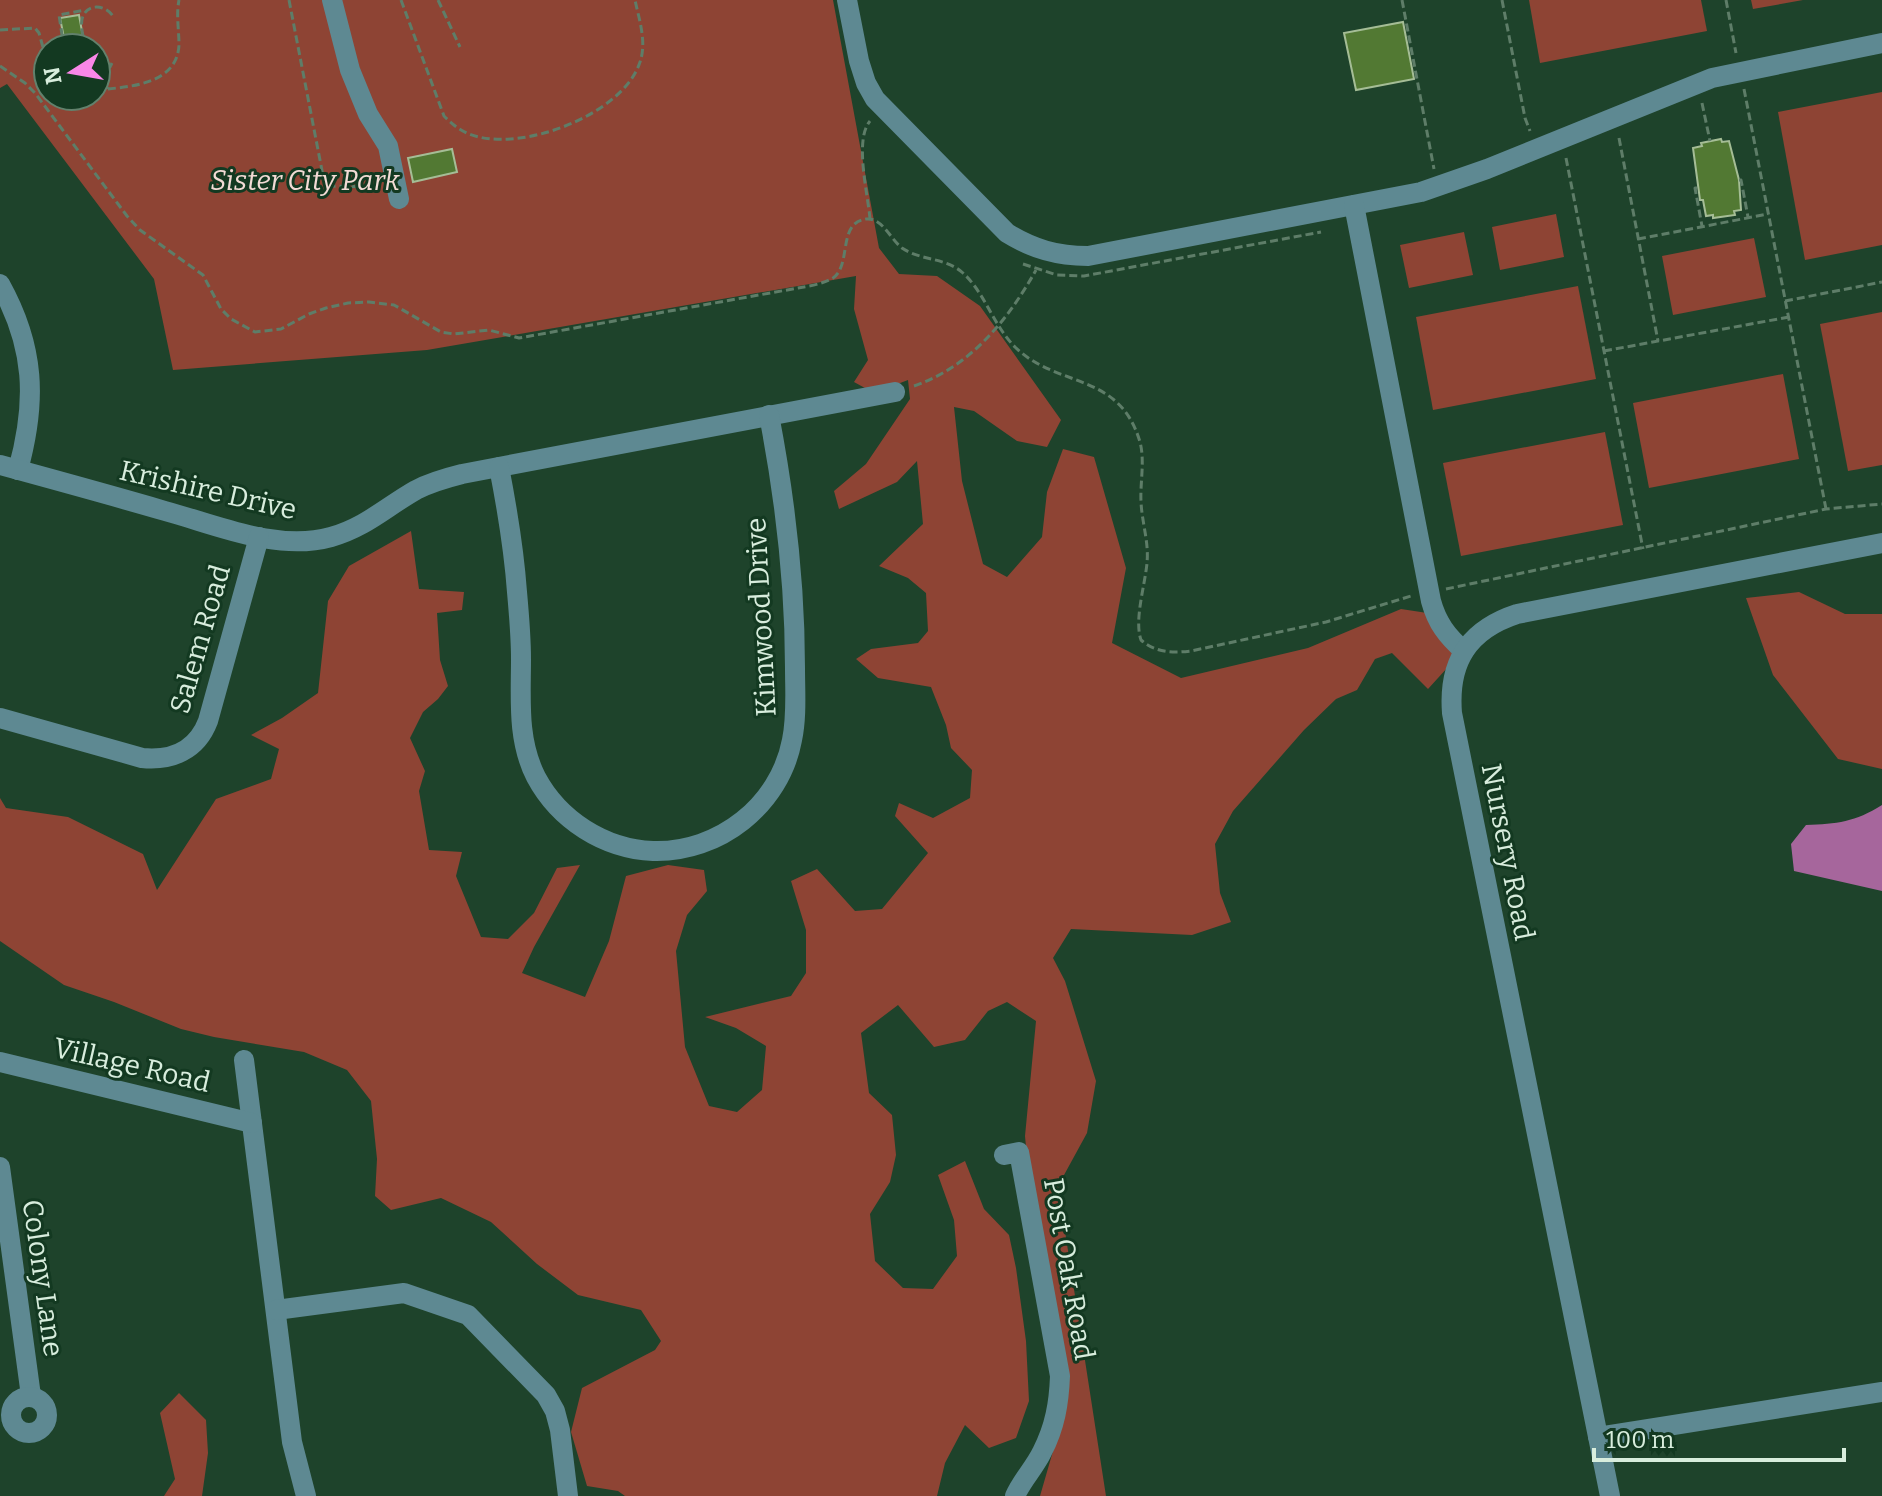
<svg xmlns="http://www.w3.org/2000/svg" width="1882" height="1496" viewBox="0 0 1882 1496" font-family="Bitter,serif">
<style>
.green{fill:#8e4434;fill-rule:evenodd}
.water{fill:#a6669c}
.building{fill:#527933;stroke:#a5bd96;stroke-width:2}
.lines{fill:none;stroke-linecap:round;stroke-linejoin:round}
.path{stroke:#5e7d68;stroke-width:3;stroke-dasharray:8 4;stroke-linecap:butt}
.minor{stroke:#5e8992;stroke-width:20}
.labels{text-anchor:middle;dominant-baseline:central;stroke-width:6;stroke-linejoin:round;paint-order:stroke}
.park-label{font-size:28px;font-style:italic;fill:#f3dbd5;stroke:#133921}
.street-label{font-size:28px;fill:#d8eddd;stroke:#133921}
</style>
<rect width="100%" height="100%" fill="#1e432b"/>
<!-- green -->
<g class="green">
<path d="M 0,0 L 833,0 L 879,248 L 899,274 L 937,276 L 980,306 L 1061,420 L 1047,447 L 1017,441 L 974,411 L 954,407 L 962,481 L 983,564 L 1007,577 L 1042,537 L 1047,492 L 1063,449 L 1094,457 L 1126,568 L 1112,643 L 1181,678 L 1308,648 L 1401,609 L 1447,616 L 1460,642 L 1448,667 L 1428,689 L 1392,653 L 1375,659 L 1357,690 L 1336,699 L 1304,730 L 1233,811 L 1215,844 L 1220,893 L 1231,922 L 1192,935 L 1071,929 L 1053,958 L 1065,981 L 1096,1081 L 1087,1133 L 1058,1186 L 1106,1496 L 1040,1496 L 1064,1413 L 1030,1190 L 1025,1136 L 1036,1021 L 1007,1002 L 988,1011 L 965,1040 L 934,1047 L 898,1005 L 861,1033 L 869,1093 L 892,1115 L 896,1155 L 890,1182 L 870,1214 L 875,1261 L 903,1288 L 933,1289 L 957,1256 L 954,1220 L 938,1175 L 965,1161 L 984,1209 L 1009,1235 L 1016,1268 L 1026,1341 L 1029,1401 L 1016,1438 L 989,1448 L 965,1425 L 945,1463 L 937,1496 L 625,1496 L 618,1491 L 587,1486 L 571,1432 L 582,1388 L 655,1350 L 661,1341 L 641,1310 L 578,1295 L 537,1264 L 491,1222 L 441,1198 L 391,1210 L 375,1196 L 377,1159 L 371,1101 L 347,1070 L 304,1052 L 214,1037 L 181,1029 L 114,1002 L 64,985 L 0,941 L 0,798 L 6,808 L 68,817 L 143,854 L 157,890 L 216,799 L 271,779 L 279,749 L 251,735 L 282,718 L 318,693 L 328,601 L 349,566 L 411,531 L 419,589 L 464,592 L 462,610 L 437,613 L 440,660 L 448,686 L 438,699 L 423,712 L 410,738 L 425,771 L 419,791 L 429,850 L 462,852 L 456,876 L 481,937 L 508,939 L 534,913 L 557,868 L 580,865 L 534,947 L 522,973 L 585,997 L 609,941 L 626,876 L 668,865 L 704,870 L 707,891 L 687,915 L 676,951 L 685,1047 L 709,1106 L 737,1112 L 762,1090 L 766,1046 L 736,1028 L 705,1017 L 791,996 L 806,973 L 806,930 L 791,881 L 817,869 L 855,911 L 882,909 L 928,853 L 895,816 L 899,803 L 933,818 L 970,798 L 972,770 L 951,748 L 946,725 L 931,687 L 878,678 L 856,659 L 871,649 L 918,643 L 928,631 L 926,593 L 908,578 L 879,566 L 923,524 L 917,461 L 897,482 L 839,509 L 834,491 L 866,464 L 910,399 L 908,380 L 874,393 L 854,382 L 868,360 L 854,309 L 856,276 L 427,350 L 173,370 L 154,279 L 7,84 L 0,88 ZM 48,48 L 96,48 L 96,96 L 48,96 Z"/>
<polygon points="1529,0 1701,0 1707,31 1540,63"/>
<polygon points="1751,0 1803,0 1753,9"/>
<polygon points="1882,92 1882,245 1805,260 1778,112"/>
<polygon points="1556,214 1564,257 1500,270 1492,227"/>
<polygon points="1464,232 1473,275 1409,288 1400,245"/>
<polygon points="1754,238 1766,297 1673,315 1662,256"/>
<polygon points="1578,286 1596,379 1433,410 1416,317"/>
<polygon points="1882,312 1882,465 1848,471 1820,324"/>
<polygon points="1783,374 1799,459 1649,488 1633,403"/>
<polygon points="1605,432 1623,525 1461,556 1443,463"/>
<polygon points="1799,592 1845,614 1882,614 1882,769 1838,759 1773,675 1746,598"/>
<polygon points="179,1393 206,1420 208,1453 202,1496 164,1496 175,1479 160,1413"/>
</g>
<!-- water -->
<path class="water" d="M 1882,805 L 1882,891 L 1794,871 L 1791,844 L 1806,825 C 1837,824 1855,822 1882,805 Z"/>
<!-- building -->
<g class="building">
<polygon points="79,15 85,48 66,48 60,18"/>
<polygon points="1403,22 1414,79 1356,90 1344,33"/>
<polygon points="1721,139 1722,142 1729,141 1739,180 1741,210 1734,211 1735,215 1713,218 1713,215 1706,216 1703,200 1700,200 1693,148 1702,146 1701,143"/>
<polygon points="452,149 457,172 413,182 408,158"/>
</g>
<g class="lines">
<!-- path -->
<g class="path">
<polyline points="289,0 325,186 379,187"/>
<path d="M 401,0 L 444,116 C 452,124 459,130 469,134 C 519,154 623,115 640,62 C 647,42 639,19 635,0"/>
<polyline points="438,0 460,47"/>
<polyline points="1402,0 1434,169"/>
<polyline points="1502,0 1525,118 1530,131"/>
<polyline points="1726,0 1736,53"/>
<polyline points="0,30 35,28 39,33 48,65"/>
<polyline points="64,48 59,15 85,10"/>
<path d="M 86,48 C 84,39 79,25 83,16 C 90,1 109,7 114,18"/>
<polyline points="96,57 102,58 108,89"/>
<path d="M 0,66 L 25,83 L 35,93 L 127,216 L 140,230 L 203,275 L 221,309 L 231,319 L 255,332 L 281,329 L 309,314 L 326,308 L 348,303 L 369,302 L 394,305 L 441,332 L 454,334 L 489,330 L 519,338 L 798,288 C 809,286 823,284 833,278 C 852,265 837,223 866,219 C 882,217 891,240 902,248 C 921,261 945,257 963,273 C 985,293 993,325 1015,347 C 1058,389 1119,371 1140,442 C 1145,461 1140,483 1141,502 C 1142,523 1149,542 1147,563 C 1145,585 1134,620 1141,640 C 1156,653 1173,653 1191,651 L 1326,622 L 1411,596"/>
<polyline points="96,69 110,67 112,63"/>
<polyline points="1744,89 1826,509"/>
<path d="M 96,90 C 126,87 177,86 179,45 C 179,30 176,15 179,0"/>
<polyline points="1702,103 1710,141"/>
<polyline points="1619,138 1658,341"/>
<polyline points="1566,158 1643,549"/>
<polyline points="1739,180 1741,180 1748,217"/>
<polyline points="1697,188 1695,188 1702,226"/>
<path d="M 870,219 C 868,194 854,140 870,121"/>
<polyline points="1638,239 1768,214"/>
<polyline points="1023,264 1057,275 1084,276 1321,232"/>
<polyline points="1785,301 1882,282"/>
<polyline points="1604,351 1789,317"/>
<path d="M 914,386 C 970,367 1008,320 1036,270"/>
<polyline points="1446,589 1826,509 1882,504"/>
</g>
<!-- minor -->
<g class="minor">
<polyline points="332,0 350,70 368,114 388,146 399,199"/>
<path d="M 847,0 L 859,61 L 866,83 L 875,99 L 1007,233 C 1033,249 1057,256 1088,256 L 1421,192 L 1487,169 L 1712,78 L 1882,43"/>
<path d="M 1354,205 L 1431,601 C 1437,623 1447,636 1464,651"/>
<path d="M 0,284 C 35,347 37,401 18,470"/>
<path d="M 0,465 C 55,480 110,495 165,511 C 217,525 277,552 331,537 C 366,527 386,507 416,490 C 431,482 446,478 462,474 L 895,392"/>
<path d="M 499,467 C 507,508 514,550 517,592 C 519,614 521,637 521,659 C 521,699 517,740 536,777 C 559,820 604,849 653,851 C 719,853 780,805 792,740 C 797,716 795,692 795,668 C 795,583 785,498 769,415"/>
<path d="M 0,718 L 142,758 C 172,761 197,750 208,721 L 259,537"/>
<polyline points="244,1060 292,1442 306,1496"/>
<polyline points="0,1062 252,1123"/>
<path d="M 1004,1155 L 1019,1152 L 1060,1376 C 1059,1403 1055,1427 1042,1452 C 1035,1467 1022,1480 1015,1496"/>
<polyline points="0,1167 31,1396"/>
<polyline points="276,1310 404,1293 468,1315 546,1395 555,1411 560,1430 568,1496"/>
<circle cx="29" cy="1415" r="18"/>
<polyline points="1598,1437 1882,1392"/>
<path d="M 1610,1496 L 1452,713 C 1448,662 1468,630 1517,614 L 1882,543"/>
</g>
</g>
<g class="labels">
<!-- park labels -->
<g class="park-label">
<text x="305" y="180">Sister City Park</text>
</g>
<!-- street labels -->
<g class="street-label">
<text transform="translate(208 490) rotate(13)">Krishire Drive</text>
<text transform="translate(761 617) rotate(-93)">Kimwood Drive</text>
<text transform="translate(200 639) rotate(-74)">Salem Road</text>
<text transform="translate(1508 852) rotate(79)">Nursery Road</text>
<text transform="translate(132 1065) rotate(13)">Village Road</text>
<text transform="translate(1069 1269) rotate(80)">Post Oak Road</text>
<text transform="translate(43 1278) rotate(82)">Colony Lane</text>
</g>
</g>
<!-- north arrow -->
<g transform="translate(72 72) rotate(259)"><circle r="38" fill="#133921" stroke="#62816c" stroke-width="2"/>
<path d="M0-6L14 30L0 20L-14 30Z" fill="#f987e8"/>
<text y="-12" font-size="22" font-weight="bold" text-anchor="middle" fill="#d8eddd">N</text>
</g>
<!-- scale -->
<path d="M1594 1448v12h250v-12" fill="none" stroke="#d8eddd" stroke-width="4"/>
<text x="1606" y="1448" font-size="24" fill="#d8eddd" stroke="#133921" stroke-width="6" paint-order="stroke">100 m</text>
</svg>
